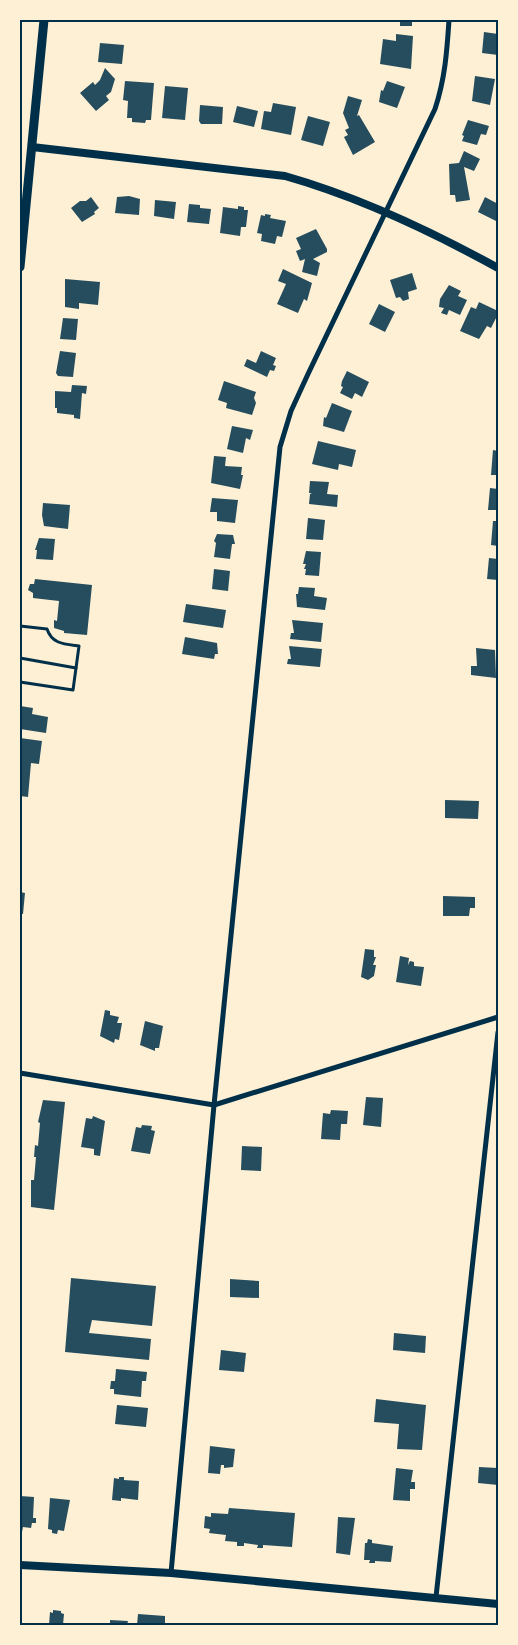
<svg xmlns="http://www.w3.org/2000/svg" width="518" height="1645" viewBox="0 0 518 1645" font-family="Roboto,sans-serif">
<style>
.building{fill:#264d5e}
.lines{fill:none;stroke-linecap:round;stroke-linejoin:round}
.service{stroke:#003049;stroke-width:3}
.minor{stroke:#003049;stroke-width:5}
.tertiary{stroke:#003049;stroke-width:8}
.secondary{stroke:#003049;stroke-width:9}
.neatline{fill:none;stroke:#003049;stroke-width:2}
</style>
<rect width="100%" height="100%" fill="#fdf0d5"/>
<!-- building -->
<g class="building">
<rect x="400" y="20" width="12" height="6"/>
<polygon points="484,32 498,34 498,55 482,53"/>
<polygon points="396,34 413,36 411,69 380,64 383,39 396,41"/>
<polygon points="100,43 124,45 122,64 98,62"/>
<polygon points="105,68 115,79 111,92 106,96 109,100 96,111 80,93 93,82 95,85 100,80"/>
<polygon points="475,76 495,79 490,105 472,101"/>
<polygon points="125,81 154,83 151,120 146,120 145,123 132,122 132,118 127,118 128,101 123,100"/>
<polygon points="387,81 405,87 397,108 379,102 381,90 383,91"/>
<polygon points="165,86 188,88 185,120 162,118"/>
<polygon points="348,96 362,100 357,116 359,115 375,142 353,155 344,137 348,135 345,130 349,128 343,113"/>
<polygon points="273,103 296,107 291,135 261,129 264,111 271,112"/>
<polygon points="200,105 223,107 222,124 201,124 199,121"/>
<polygon points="237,106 258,111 254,127 233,122"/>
<polygon points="308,116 330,122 323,146 301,140"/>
<polygon points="468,120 489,126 486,135 481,134 477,145 462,141 464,136 462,135"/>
<polygon points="464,151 480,159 474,171 464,167 470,200 456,202 455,195 450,195 449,164 459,163"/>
<polygon points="129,196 140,199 139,215 115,213 117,197"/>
<polygon points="91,197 99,208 94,212 95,214 82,222 71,208 80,201 86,201"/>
<polygon points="485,197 498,204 496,221 478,212"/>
<polygon points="155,200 176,202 174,219 154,216"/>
<polygon points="189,204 200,205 200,208 211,209 209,224 187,222"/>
<polygon points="238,206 244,207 244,210 248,210 246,227 241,227 240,236 220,233 223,207 238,209"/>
<polygon points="265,214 271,215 270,218 286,221 282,237 277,236 275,244 261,241 262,234 257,233 261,215 265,216"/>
<polygon points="316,229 327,249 327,252 313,259 320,263 317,276 302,272 305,259 300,261 296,251 301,249 296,238"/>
<polygon points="283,269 312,283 307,301 304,299 298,313 277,304 286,284 278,281"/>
<polygon points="412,273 417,289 408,292 409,299 403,301 400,297 396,298 390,280"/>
<polygon points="65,279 100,282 98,305 79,303 79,309 65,307"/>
<polygon points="449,285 461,291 458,296 467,300 460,315 449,310 447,315 441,313 444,308 439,307 440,299"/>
<polygon points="479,302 498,311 498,314 491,328 487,326 479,339 460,331 471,307 476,309"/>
<polygon points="379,304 395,312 385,332 369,324"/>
<polygon points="63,318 78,319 76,340 60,339"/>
<polygon points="60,351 76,353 73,377 58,376 56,373"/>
<polygon points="261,351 276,358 273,365 276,366 274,371 270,370 267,377 244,366 247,359 256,363"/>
<polygon points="347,371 369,382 362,397 355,393 352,399 340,393 343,387 341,386 342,381"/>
<polygon points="224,381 256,392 254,398 256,403 252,415 226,408 227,403 218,400"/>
<polygon points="72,385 87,386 86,394 82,393 80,419 74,418 74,415 57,413 57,408 55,408 55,391 71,392"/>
<polygon points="332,403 352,411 344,432 323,426 324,417 326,418"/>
<polygon points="232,426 253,430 250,440 246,438 243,453 227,449"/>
<polygon points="318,441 356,450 352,467 339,464 338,470 312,464"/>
<polygon points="493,450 498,451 498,475 491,475"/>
<polygon points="214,456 226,457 225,466 242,467 241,475 243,475 240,489 211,483"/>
<polygon points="310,481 329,482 327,494 338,495 337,507 309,504 310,494 312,493 309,493"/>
<polygon points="490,488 498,489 498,510 488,510"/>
<polygon points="212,498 238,500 235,523 217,521 217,512 210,512"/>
<polygon points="43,503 70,505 68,529 44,526 42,515"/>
<polygon points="308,518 325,520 323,540 306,539"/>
<polygon points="493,521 498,521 498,546 491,545"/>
<polygon points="217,534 233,535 235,544 232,544 230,559 214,557 216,543 214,541"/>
<polygon points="39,538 55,539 53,560 36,559 37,550 35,550"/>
<polygon points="306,551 321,552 319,576 305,575 306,569 304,569 306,564 303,564"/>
<polygon points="489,558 498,559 498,580 487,579"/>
<polygon points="214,569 230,571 228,591 212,589"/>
<polygon points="35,579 92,585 87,635 64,633 64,631 54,628 54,620 57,621 59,601 33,598 33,593 28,590 30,584 34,584"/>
<polygon points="299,587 315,588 314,596 327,598 325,610 297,607 296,594 298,594"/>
<polygon points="186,604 226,610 223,628 183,622"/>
<polygon points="292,620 323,623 321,642 290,639 291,633 294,633"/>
<polygon points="185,637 217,643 218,654 215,654 214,659 182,654"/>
<polygon points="289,646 322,649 320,667 287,664 288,659 291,659"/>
<polygon points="476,648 495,650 496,678 471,675 471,666 477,666"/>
<polygon points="20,706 33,708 32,714 48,717 46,733 20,729"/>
<polygon points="20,738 42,741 39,764 31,763 28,797 20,796"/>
<polygon points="445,800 479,801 478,819 445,818"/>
<polygon points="20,892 25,893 23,914 20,914"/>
<polygon points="443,896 475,897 475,908 470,908 469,916 443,916"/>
<polygon points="365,949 374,950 374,957 376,957 373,965 376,965 374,976 368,980 361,977"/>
<polygon points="400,956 409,958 408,965 410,961 414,962 414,966 424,967 421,986 396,982"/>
<polygon points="105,1010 110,1011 110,1015 119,1017 117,1023 122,1023 119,1040 115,1039 114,1043 100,1036"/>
<polygon points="145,1021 163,1026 159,1048 155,1048 155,1051 140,1045"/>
<polygon points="366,1097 383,1098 381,1127 363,1125"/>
<polygon points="43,1100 65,1102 54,1210 31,1207 31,1180 34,1180 36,1157 34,1157 35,1145 38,1146 40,1123 38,1122"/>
<polygon points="331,1110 348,1111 347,1124 341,1124 340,1140 321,1139 323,1113 330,1114"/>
<polygon points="93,1116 105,1121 100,1156 94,1155 94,1149 81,1147 86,1118 92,1119"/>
<polygon points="142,1125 152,1126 151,1130 155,1131 150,1154 131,1151 136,1127 141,1128"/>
<polygon points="242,1146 262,1147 261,1171 241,1170"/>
<polygon points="71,1278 156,1286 152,1326 92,1320 89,1333 151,1339 149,1360 65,1352"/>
<polygon points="230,1279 259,1281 259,1298 230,1297"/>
<polygon points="394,1333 426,1336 425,1353 393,1350"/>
<polygon points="221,1350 246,1353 244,1372 219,1370"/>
<polygon points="116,1369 147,1372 146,1381 142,1381 141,1397 114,1394 114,1389 110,1389 111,1381 115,1381"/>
<polygon points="376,1399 426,1405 422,1450 397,1449 399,1424 374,1422"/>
<polygon points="117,1405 148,1408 146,1427 115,1424"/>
<polygon points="210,1446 235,1449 233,1467 224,1468 224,1465 221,1465 220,1474 208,1473"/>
<polygon points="479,1467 498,1468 498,1485 478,1483"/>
<polygon points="396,1468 413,1470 411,1482 415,1482 415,1489 410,1489 410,1501 393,1500"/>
<polygon points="119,1477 124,1477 124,1480 139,1481 138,1500 121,1498 121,1501 112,1500 114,1478 119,1479"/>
<polygon points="20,1496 34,1497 33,1518 36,1518 36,1523 32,1523 31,1528 23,1527 22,1532 20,1532"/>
<polygon points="50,1498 70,1500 64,1531 58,1530 57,1534 52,1533 52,1530 48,1529"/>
<polygon points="229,1508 295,1513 292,1547 263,1545 263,1548 257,1548 258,1545 244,1543 244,1546 237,1546 237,1542 225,1541 226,1535 209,1533 210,1529 204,1528 205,1516 211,1517 211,1513 228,1514"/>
<polygon points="338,1517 355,1518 350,1555 336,1553"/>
<polygon points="368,1539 372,1540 372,1543 393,1546 391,1562 375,1561 375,1563 369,1563 370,1560 364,1560 365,1543 367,1543"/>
<polygon points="53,1610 61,1611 61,1613 64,1614 63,1625 49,1625 50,1612 53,1613"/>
<polygon points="138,1614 165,1616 165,1625 137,1625"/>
<polygon points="110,1620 128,1621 127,1625 110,1625"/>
</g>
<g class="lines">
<!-- service -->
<g class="service">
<path d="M 20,626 L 47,629 C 52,644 64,644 79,646 L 73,690 L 20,682"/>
<polyline points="20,658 76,668"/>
</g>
<!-- minor -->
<g class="minor">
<polyline points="20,1073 214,1105 498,1017"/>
<path d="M 171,1573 L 214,1105 L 280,447 L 291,411 L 308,374 L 435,109 C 445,79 447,51 449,20"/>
<polyline points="436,1597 498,1032"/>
</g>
<!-- tertiary -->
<g class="tertiary">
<path d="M 32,147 L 285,176 C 359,197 431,231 498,268"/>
<polyline points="20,1565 171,1573 498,1604"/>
</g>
<!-- secondary -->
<polyline class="secondary" points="20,267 44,20"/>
</g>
<!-- border -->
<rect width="518" height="1645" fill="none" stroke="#fdf0d5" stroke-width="42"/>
<rect x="21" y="21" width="476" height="1603" class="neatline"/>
</svg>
